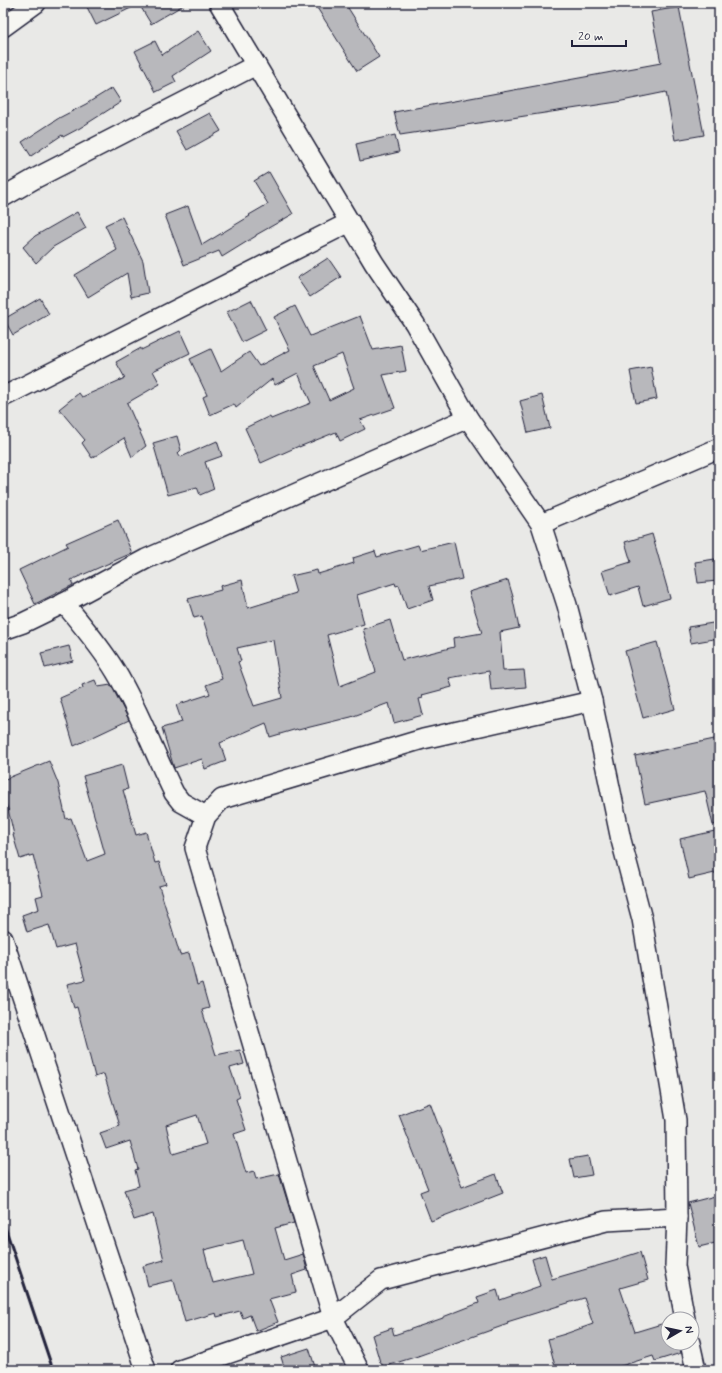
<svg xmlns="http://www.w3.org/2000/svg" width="722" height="1373" viewBox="0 0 722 1373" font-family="Mynerve,sans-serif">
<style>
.building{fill:#b8b8bc;stroke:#22223b;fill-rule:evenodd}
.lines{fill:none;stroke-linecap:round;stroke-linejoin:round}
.street-casing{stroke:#22223b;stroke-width:22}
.street{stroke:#f6f6f2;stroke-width:19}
.rail{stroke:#22223b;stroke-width:3}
</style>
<rect width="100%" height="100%" fill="#e9e9e7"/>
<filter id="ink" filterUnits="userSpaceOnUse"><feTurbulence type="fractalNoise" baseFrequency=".025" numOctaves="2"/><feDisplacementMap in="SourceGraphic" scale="8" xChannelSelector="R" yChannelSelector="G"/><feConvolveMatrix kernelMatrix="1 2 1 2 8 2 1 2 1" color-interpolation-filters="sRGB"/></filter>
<g filter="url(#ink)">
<!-- building -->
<g class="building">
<polygon points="85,3 187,3 151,24 139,4 96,25"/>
<polygon points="314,3 345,3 379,57 357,71"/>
<polygon points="679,7 704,135 675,140 666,92 617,102 400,135 394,112 661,63 651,12"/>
<polygon points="198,31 211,51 173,76 176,82 156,92 135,51 155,41 162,55"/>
<polygon points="112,88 121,102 80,128 63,137 62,135 31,156 22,142 59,118 86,104"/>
<polygon points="210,113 221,131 187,150 176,131"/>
<polygon points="395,135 399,152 360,161 356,144"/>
<polygon points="269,172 293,214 256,235 256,236 222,257 219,251 184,265 165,215 188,206 202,245 250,216 249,215 268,204 254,181"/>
<polygon points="77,212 86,228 53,247 36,263 23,247 35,236"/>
<polygon points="122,217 143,261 148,293 131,297 127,273 88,297 75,275 117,250 105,225"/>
<polygon points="328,258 341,277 310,297 297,278"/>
<polygon points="40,298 49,314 13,335 4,319"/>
<polygon points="251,300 266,330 242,342 227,312"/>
<path d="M 295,306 L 310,336 L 360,316 L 373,350 L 401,345 L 406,371 L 383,375 L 395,408 L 360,420 L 365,429 L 340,441 L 336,432 L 299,447 L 299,446 L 261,463 L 245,428 L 270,416 L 271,419 L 311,403 L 298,373 L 275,385 L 272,379 L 236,408 L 234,404 L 210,415 L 203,397 L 207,395 L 190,359 L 211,349 L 221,371 L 249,352 L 259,366 L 290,350 L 274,317 ZM 342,354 L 354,388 L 329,400 L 314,366 Z"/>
<polygon points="180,331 190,353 153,371 160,384 127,403 146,446 132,457 124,438 92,458 82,443 85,440 59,409 79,393 82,397 125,378 116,362 141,348 141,350"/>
<polygon points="651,367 657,399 636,403 630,371"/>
<polygon points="542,395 550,428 528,433 520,401"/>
<polygon points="177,436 181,450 178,453 181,457 217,441 222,456 205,462 214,489 200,495 197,487 168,495 153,443"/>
<polygon points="118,520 132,553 71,580 73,585 35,604 19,570 68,546 66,543"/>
<polygon points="652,534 670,598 643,606 638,587 610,596 602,571 631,562 625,542"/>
<path d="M 454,542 L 462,579 L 429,586 L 433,600 L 407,609 L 399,585 L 396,586 L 395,583 L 357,595 L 364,624 L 327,635 L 340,686 L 376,672 L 363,629 L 390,620 L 402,660 L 454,647 L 453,638 L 482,633 L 469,592 L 508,580 L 514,600 L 513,600 L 519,628 L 500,632 L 503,671 L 524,670 L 526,687 L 491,690 L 489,671 L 449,678 L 452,687 L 422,695 L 423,698 L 419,699 L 423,715 L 394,723 L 389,703 L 351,717 L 298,730 L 297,729 L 270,737 L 266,723 L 220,743 L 226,761 L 205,769 L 202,759 L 174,768 L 162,728 L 182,722 L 176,705 L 210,694 L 206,685 L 222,679 L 202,616 L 194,618 L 188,599 L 221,590 L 220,586 L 242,580 L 248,608 L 296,593 L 291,576 L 317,570 L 318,574 L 354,563 L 353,558 L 375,551 L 377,557 L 418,545 L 420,550 ZM 273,640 L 282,698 L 254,706 L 238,662 L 241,661 L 237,648 Z"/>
<polygon points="715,559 717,581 698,583 695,562"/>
<polygon points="719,622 719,638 691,643 688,627"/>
<polygon points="657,642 675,709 643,718 625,651"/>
<polygon points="69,646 73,661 45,668 41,653"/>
<polygon points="95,680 98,687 111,685 129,720 74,746 60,698 83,688 82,685"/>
<polygon points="719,738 719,824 713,825 705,791 645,804 635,756"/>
<path d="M 49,761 L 58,783 L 66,819 L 71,818 L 87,861 L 105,854 L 83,776 L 122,765 L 128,789 L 123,790 L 136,835 L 146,832 L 155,863 L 159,862 L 166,884 L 159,886 L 180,955 L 189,953 L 197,985 L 202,983 L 209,1008 L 202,1010 L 216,1055 L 240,1050 L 244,1064 L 230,1068 L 240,1097 L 236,1099 L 246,1130 L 234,1134 L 246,1173 L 254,1171 L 256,1179 L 279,1174 L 294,1223 L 275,1228 L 284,1260 L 303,1254 L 307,1270 L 292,1275 L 296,1292 L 269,1299 L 278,1322 L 256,1331 L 250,1315 L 243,1318 L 240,1311 L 217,1317 L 216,1313 L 185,1322 L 174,1281 L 173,1282 L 173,1280 L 148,1286 L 143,1266 L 164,1260 L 153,1214 L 134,1220 L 124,1190 L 139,1186 L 135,1170 L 138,1169 L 130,1141 L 106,1149 L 100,1133 L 120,1126 L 104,1074 L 95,1077 L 77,1007 L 74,1008 L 67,984 L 85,980 L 75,944 L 56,949 L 49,925 L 27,932 L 22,915 L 39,909 L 36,897 L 43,895 L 33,855 L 20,859 L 13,835 L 14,835 L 8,809 L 3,798 L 3,780 ZM 197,1115 L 206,1144 L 173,1154 L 166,1125 ZM 243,1240 L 252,1274 L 213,1283 L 204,1250 Z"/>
<polygon points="719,830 719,872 689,879 680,839"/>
<polygon points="430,1103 462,1187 496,1174 503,1193 431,1221 420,1192 428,1189 399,1115"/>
<polygon points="588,1156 592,1175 574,1178 570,1159"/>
<polygon points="719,1195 719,1242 699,1247 688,1203"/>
<polygon points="640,1252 648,1280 620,1288 635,1332 668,1322 668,1343 679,1343 681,1353 655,1361 653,1356 608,1370 556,1370 548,1339 565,1334 593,1324 584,1298 507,1322 508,1324 418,1356 383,1367 381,1362 380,1362 372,1335 392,1328 394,1335 443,1318 443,1317 479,1303 477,1297 497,1290 500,1300 540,1286 532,1259 545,1255 552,1279 618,1260 618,1259"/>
<polygon points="309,1348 316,1370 285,1370 281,1357"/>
</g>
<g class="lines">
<!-- street casing -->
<g class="street-casing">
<g id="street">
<polyline points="219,3 374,263 415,324 468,418 541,524 567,605 592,701 621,840 642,919 676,1120 677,1217 675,1266 685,1319"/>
<polyline points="3,27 36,3"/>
<polyline points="3,197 36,178 256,65"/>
<polyline points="3,397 350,222"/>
<polyline points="541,524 719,448"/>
<polyline points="64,603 146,559 468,418"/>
<path d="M 3,630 L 23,623 L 64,603 C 82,625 101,647 116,672 C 139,710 154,753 174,793 L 181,802 L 206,816"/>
<polyline points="3,939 146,1370"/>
<polyline points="690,1343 696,1370"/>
<polyline points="180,1370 333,1318 381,1280 606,1221 677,1217"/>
<polyline points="359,1370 333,1318 195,848 206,816 222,799 423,739 592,701"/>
</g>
</g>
<!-- street -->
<use href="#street" class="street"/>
<!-- rail -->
<polyline class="rail" points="3,1221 53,1370"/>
</g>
</g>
<!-- margin -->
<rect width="722" height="1373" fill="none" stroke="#f6f6f2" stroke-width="16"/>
<rect x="8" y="8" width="706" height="1357" fill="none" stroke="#22223b" stroke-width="1.5" filter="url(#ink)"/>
<!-- north arrow -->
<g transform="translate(680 1331) rotate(81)"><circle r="19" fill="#f6f6f2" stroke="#a1a1a9"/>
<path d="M0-3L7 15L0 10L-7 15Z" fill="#22223b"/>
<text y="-6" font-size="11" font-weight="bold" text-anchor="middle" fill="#22223b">N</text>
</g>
<!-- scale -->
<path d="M572 40v6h54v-6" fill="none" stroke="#22223b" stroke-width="2"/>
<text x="578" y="40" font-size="12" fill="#22223b" stroke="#f6f6f2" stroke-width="3" paint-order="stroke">20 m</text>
</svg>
